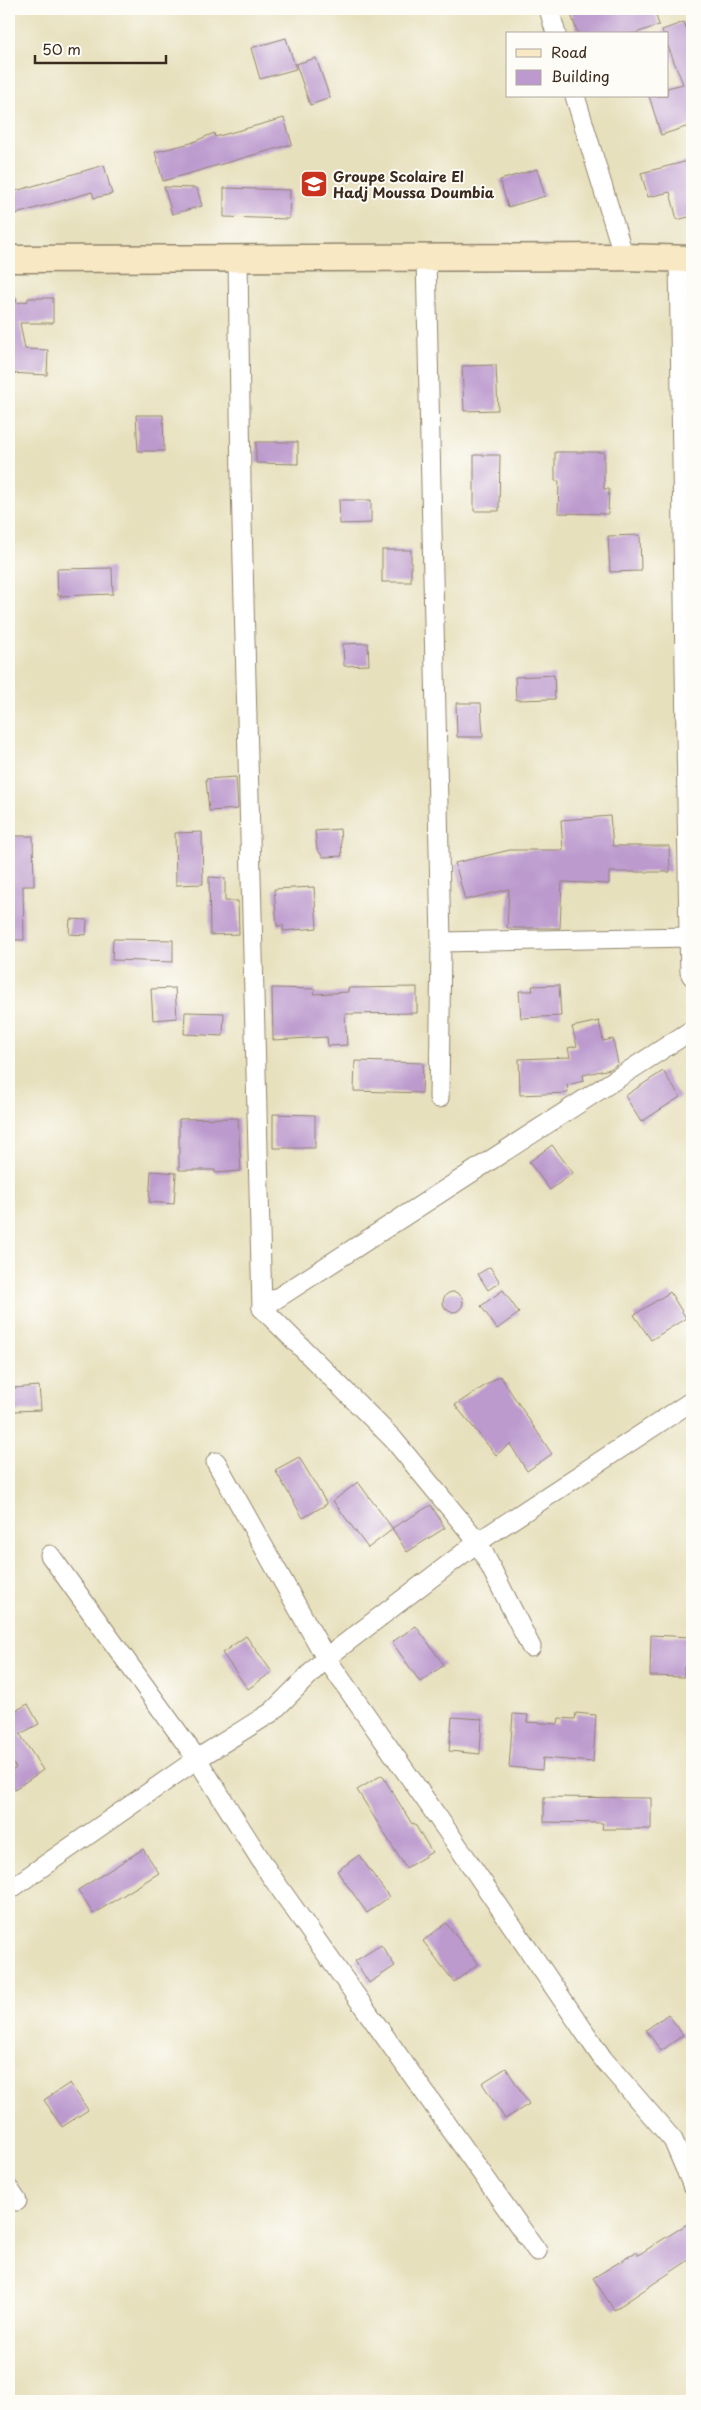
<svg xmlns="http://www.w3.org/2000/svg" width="701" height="2410" viewBox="0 0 701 2410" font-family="'Playpen Sans',sans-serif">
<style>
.building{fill:#bc9ace}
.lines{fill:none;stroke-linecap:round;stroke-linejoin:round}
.street-casing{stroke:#91856e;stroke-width:21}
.secondary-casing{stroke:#91856e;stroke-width:29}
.street{stroke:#fff;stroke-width:19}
.secondary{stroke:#f8e8c3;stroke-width:26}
.labels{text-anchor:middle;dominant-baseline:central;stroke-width:4;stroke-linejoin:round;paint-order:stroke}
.poi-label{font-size:14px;font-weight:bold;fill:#3b2a1e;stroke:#fdfcf7;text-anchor:start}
</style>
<rect width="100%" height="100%" fill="#fdfcf7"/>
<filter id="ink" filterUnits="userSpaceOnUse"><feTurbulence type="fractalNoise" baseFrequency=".02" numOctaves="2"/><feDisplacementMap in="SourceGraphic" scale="10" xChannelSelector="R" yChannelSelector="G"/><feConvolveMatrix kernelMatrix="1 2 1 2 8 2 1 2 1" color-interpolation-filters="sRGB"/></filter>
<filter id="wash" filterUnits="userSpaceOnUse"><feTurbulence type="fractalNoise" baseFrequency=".0096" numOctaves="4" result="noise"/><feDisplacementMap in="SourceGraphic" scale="20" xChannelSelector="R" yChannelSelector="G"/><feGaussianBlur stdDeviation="1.12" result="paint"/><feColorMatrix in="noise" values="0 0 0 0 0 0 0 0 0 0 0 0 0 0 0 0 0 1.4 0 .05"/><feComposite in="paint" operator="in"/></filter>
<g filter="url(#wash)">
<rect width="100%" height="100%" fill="#e7e0bd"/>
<g id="blocks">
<!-- building -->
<g class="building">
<polygon points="569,9 654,9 659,25 633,34 578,34"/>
<polygon points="684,22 692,43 692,125 661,135 649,96 667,96 667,88 683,84 667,44 667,34 663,34 662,30"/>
<polygon points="286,38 296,69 260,79 251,48"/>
<polygon points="316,58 330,98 310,105 296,64"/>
<polygon points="284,118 292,144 163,181 155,152 191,143 214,133 215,137"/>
<polygon points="692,160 692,216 677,220 670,192 648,197 641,173"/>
<polygon points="104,165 112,194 94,198 92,192 9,216 9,193"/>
<polygon points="537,169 545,196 508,207 500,180"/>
<polygon points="164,187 197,188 202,206 172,214"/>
<polygon points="224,188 290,190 289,219 224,217"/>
<polygon points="16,298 17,303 28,301 28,298 53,298 53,323 20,323 25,349 48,350 47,375 9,373 9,299"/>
<polygon points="496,365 498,410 464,411 462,366"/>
<polygon points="136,415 163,415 164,451 138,451"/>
<polygon points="256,442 298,442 298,464 256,463"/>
<polygon points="555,452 604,452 604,489 609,489 608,514 558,513 559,481 555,481"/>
<polygon points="474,455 500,455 499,511 474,511"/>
<polygon points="339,500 371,500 371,523 340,524"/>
<polygon points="640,535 641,571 610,572 608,536"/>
<rect x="382" y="550" width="29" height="32"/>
<polygon points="112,568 113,594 58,596 57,569"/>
<polygon points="368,643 369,665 344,666 343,644"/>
<polygon points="554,675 555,699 516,700 515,677"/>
<polygon points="456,703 481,703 483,737 457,737"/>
<polygon points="236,777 238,809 209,811 206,779"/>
<polygon points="610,816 613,846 669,846 670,872 609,872 609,884 562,882 560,928 507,928 509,889 465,900 455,863 510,850 563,850 561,820"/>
<polygon points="340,829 342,856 323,857 317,849 315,831"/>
<polygon points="202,832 203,884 176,885 175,833"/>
<polygon points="9,836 33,836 34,886 23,886 24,940 9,940"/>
<polygon points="209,877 225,878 225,901 238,901 239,934 210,935"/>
<polygon points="314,887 317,928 283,931 283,925 277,926 274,889"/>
<polygon points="70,919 87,920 86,935 69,934"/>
<polygon points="113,939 173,940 173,962 112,960"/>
<polygon points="559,985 561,1016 521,1018 519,991 533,991 532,986"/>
<polygon points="417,987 417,1013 345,1014 347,1045 328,1046 327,1037 273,1040 272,988 315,989 314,994 348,992 348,988"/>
<polygon points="175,988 177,1018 153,1020 151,989"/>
<polygon points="185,1012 224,1013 223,1036 184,1034"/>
<polygon points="599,1021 603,1041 613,1039 618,1064 610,1069 583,1075 584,1081 567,1085 568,1093 520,1095 519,1059 570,1057 568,1048 577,1046 572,1027"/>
<polygon points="355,1061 423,1063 422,1093 354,1091"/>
<polygon points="663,1071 680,1097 641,1122 625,1096"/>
<polygon points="273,1114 315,1115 315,1148 273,1148"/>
<polygon points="238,1118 241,1171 215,1173 215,1170 179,1170 179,1119"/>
<polygon points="552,1145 573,1173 550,1190 529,1162"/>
<polygon points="151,1171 176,1173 174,1204 149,1202"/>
<polygon points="490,1267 500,1282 488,1290 478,1274"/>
<polygon points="503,1290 519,1313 497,1329 481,1306"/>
<polygon points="670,1292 686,1318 651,1340 634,1315"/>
<circle cx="453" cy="1302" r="10"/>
<polygon points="500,1376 552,1454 527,1471 510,1444 496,1455 455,1405"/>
<polygon points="39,1386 41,1410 14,1411 13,1388"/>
<polygon points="299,1457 327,1504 303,1518 275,1470"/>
<polygon points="358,1482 393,1529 368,1548 333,1501"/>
<polygon points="431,1505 445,1528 407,1552 392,1528"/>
<polygon points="416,1626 444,1665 420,1682 392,1642"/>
<polygon points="651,1635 692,1637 692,1668 684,1667 684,1677 650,1676"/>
<polygon points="246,1636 272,1672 248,1689 222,1653"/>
<polygon points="28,1704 39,1724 20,1734 43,1770 9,1793 9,1773 16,1768 9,1757 9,1714"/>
<polygon points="576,1713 596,1715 593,1762 543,1758 542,1770 509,1767 513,1714 528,1715 527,1722 558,1724 559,1718 575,1719"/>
<polygon points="452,1717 482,1719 480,1754 449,1751"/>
<polygon points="382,1775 412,1824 414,1823 432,1852 406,1868 357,1790"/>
<polygon points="544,1797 651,1798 651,1829 602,1829 603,1823 544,1822"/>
<polygon points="143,1849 159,1873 93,1914 78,1890"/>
<polygon points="359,1855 389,1897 367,1913 337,1871"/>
<polygon points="446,1923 478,1964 454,1982 423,1941"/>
<polygon points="381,1945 395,1966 369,1983 355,1961"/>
<polygon points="668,2014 683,2035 661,2051 646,2030"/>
<polygon points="506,2068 529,2104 505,2119 482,2083"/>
<polygon points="70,2083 88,2110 62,2127 44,2100"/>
<polygon points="692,2221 692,2258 614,2310 593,2278 636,2252 638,2255"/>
</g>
</g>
</g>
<g filter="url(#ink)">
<use href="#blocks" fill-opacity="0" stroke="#91856e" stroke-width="1"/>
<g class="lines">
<!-- street casing -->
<g class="street-casing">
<g id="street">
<polyline points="549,9 556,34"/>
<polyline points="575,96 624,257"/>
<polyline points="426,257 441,942 439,1098"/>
<polyline points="238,258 241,483 262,1308"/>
<polyline points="679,258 689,937 690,972 692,976"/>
<polyline points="441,942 689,937"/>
<polyline points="692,1030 262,1308 393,1439 478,1542 692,1401"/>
<polyline points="50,1555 197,1759 271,1876 537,2251"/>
<polyline points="531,1647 478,1542 326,1658 453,1839 603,2059 673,2140 692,2184"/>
<polyline points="9,1890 197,1759 272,1712 326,1658 216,1462"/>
<polyline points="9,2189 17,2201"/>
</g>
</g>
<!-- secondary casing -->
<g class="secondary-casing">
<polyline id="secondary" points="9,259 624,257 692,259"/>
</g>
<!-- street -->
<use href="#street" class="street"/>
<!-- secondary -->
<use href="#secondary" class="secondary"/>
</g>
</g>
<!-- icons -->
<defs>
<g id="school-square" transform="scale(1.4375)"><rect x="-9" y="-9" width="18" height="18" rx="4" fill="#c8321e" stroke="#fdfcf7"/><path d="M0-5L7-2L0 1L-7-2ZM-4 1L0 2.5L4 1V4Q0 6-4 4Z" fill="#fff"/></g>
</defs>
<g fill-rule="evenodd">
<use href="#school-square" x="314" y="184"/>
</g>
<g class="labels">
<!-- poi labels -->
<g class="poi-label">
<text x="333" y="176">Groupe Scolaire El<tspan x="333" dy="16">Hadj Moussa Doumbia</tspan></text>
</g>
</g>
<!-- margin -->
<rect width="701" height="2410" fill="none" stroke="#fdfcf7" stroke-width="30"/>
<!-- legend -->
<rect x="506" y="32" width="162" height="65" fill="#fdfcf7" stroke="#afa8a0"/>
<rect x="516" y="49" width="25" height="8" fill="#f8e8c3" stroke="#afa8a0"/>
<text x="551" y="58" font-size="15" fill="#3b2a1e">Road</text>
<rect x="516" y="70" width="25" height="15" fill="#bc9ace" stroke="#afa8a0"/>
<text x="551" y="82" font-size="15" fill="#3b2a1e">Building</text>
<!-- scale -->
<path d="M35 55v8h131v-8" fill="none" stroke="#3b2a1e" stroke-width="2.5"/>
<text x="42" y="55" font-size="15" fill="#3b2a1e" stroke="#fdfcf7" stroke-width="4" paint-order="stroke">50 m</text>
</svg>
